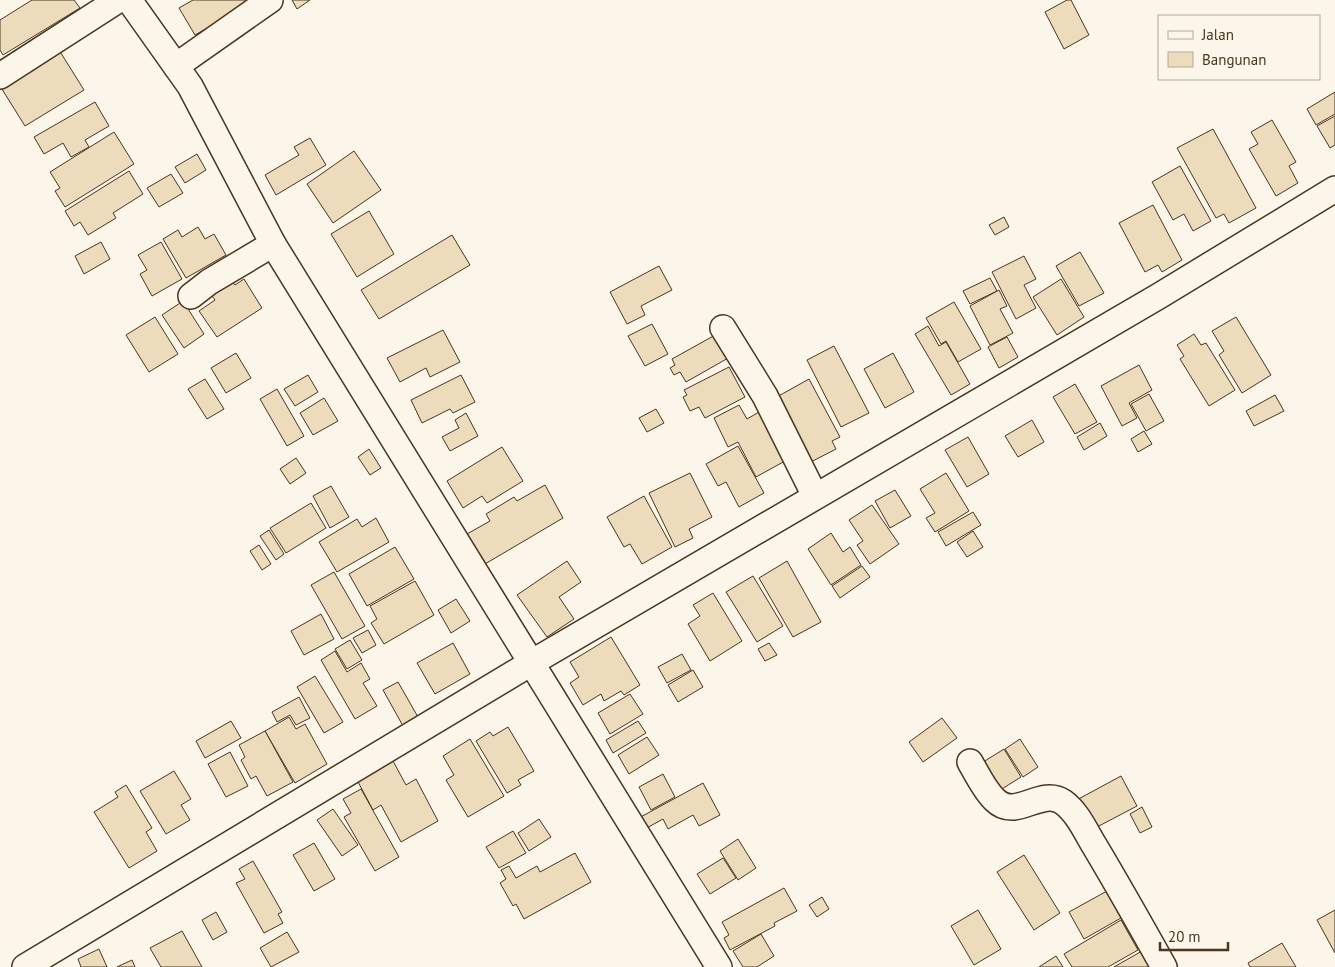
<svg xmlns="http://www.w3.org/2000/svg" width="1335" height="967" viewBox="0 0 1335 967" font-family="'PT Sans',sans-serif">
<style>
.building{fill:#ecdcbc;stroke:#4a3520}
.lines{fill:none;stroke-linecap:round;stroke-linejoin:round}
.minor-casing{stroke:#4a3520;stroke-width:28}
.minor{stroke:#fbf6e9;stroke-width:25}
</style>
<rect width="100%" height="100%" fill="#fbf6e9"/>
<!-- building -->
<g class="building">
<polygon points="32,0 74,0 80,8 3,55 0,50 0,20"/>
<polygon points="193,0 256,0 195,35 179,8"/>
<polygon points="292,0 310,0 297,9"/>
<polygon points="1067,0 1071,0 1089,35 1064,49 1045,12"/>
<polygon points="59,50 84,90 25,126 0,86"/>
<polygon points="1335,92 1335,114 1316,125 1307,109"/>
<polygon points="95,102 109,126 85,140 89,147 71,157 63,143 44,154 34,137"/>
<polygon points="1335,116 1335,145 1330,148 1317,126"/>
<polygon points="1272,120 1296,162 1289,166 1298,183 1276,196 1249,149 1258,144 1251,132"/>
<polygon points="1213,129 1256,208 1229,223 1224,214 1216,218 1177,148"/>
<polygon points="114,132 134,164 65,207 55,191 60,188 50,172"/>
<polygon points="310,138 326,165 276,195 265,175 299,155 294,147"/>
<polygon points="354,151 381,190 333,223 307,184"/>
<polygon points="197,154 206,170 185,183 175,167"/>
<polygon points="1180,166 1211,221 1193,231 1184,214 1173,220 1152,182"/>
<polygon points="129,171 143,194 113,213 116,218 88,235 80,222 74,226 65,211"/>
<polygon points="171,174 183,193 159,207 147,188"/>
<polygon points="1153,205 1182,260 1162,272 1158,265 1145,272 1119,223"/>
<polygon points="369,211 394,254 357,277 331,234"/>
<polygon points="1004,217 1009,227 995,235 989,225"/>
<polygon points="198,227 205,239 214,234 226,255 186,278 163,239 178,230 182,237"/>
<polygon points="452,235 470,265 379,319 361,290"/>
<polygon points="101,242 110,259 84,274 75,256"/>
<polygon points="161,242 182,279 152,296 140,274 147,270 138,255"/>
<polygon points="1080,252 1104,293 1079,306 1056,266"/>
<polygon points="1024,256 1036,279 1024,285 1036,308 1016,319 992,272"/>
<polygon points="659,266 672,290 641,306 645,315 627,324 610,292"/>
<polygon points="990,278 997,291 970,304 963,291"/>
<polygon points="230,279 235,285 244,279 262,308 217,337 199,311 215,300 210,293"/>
<polygon points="1061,279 1084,317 1057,335 1033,297"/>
<polygon points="999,290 1007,306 1000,309 1013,333 990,345 970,306"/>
<polygon points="183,301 204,334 184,348 162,315"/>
<polygon points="954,302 981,349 958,362 946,341 941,344 926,318"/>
<polygon points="155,317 178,354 149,372 126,335"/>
<polygon points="1236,317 1271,375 1242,393 1219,355 1224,351 1212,331"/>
<polygon points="652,324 668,354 645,366 628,336"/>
<polygon points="928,326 939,346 946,342 970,384 951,395 915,334"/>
<polygon points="443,330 460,362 430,377 426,368 400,382 387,358"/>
<polygon points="717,334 730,357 686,382 680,372 674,375 670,368 675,365 672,359"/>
<polygon points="1194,334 1201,345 1206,343 1235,390 1209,406 1180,359 1184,356 1177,345"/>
<polygon points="1007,337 1018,357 999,368 988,347"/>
<polygon points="834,346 869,413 841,427 807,360"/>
<polygon points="236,353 251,378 226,393 211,368"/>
<polygon points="893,353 914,392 885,408 864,369"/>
<polygon points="1139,365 1152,390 1129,403 1137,418 1122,426 1101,386"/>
<polygon points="729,367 745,397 705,418 699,407 690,411 683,397 687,395 684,390"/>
<polygon points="308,375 318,392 295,406 284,389"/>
<polygon points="461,375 475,402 453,413 450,409 422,423 411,400"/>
<polygon points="205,379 224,409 207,419 188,389"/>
<polygon points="809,379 840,437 832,441 836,449 809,463 775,398"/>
<polygon points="1075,384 1097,422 1075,434 1053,397"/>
<polygon points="277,389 304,436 287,446 260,399"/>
<polygon points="1149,394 1164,421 1146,431 1131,404"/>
<polygon points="1275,395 1284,411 1254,426 1246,411"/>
<polygon points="324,398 338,421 313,435 300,413"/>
<polygon points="739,405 747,419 759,412 785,461 756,477 738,442 728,447 714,418"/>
<polygon points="656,409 664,423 647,432 639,418"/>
<polygon points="466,413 478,436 450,451 442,437 459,428 455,420"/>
<polygon points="1032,420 1044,442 1018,457 1005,436"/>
<polygon points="1100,423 1107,436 1084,450 1077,437"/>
<polygon points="1144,431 1152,444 1138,452 1131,439"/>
<polygon points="968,437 989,474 967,487 945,450"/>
<polygon points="738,446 764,493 739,507 726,482 718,486 706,464"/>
<polygon points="502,447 523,481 487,503 482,496 463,508 447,481"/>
<polygon points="369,449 381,468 370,475 358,457"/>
<polygon points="296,458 306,473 290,484 280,469"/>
<polygon points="690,473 712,517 689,529 693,538 675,547 649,493"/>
<polygon points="946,473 969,511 935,532 926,518 935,513 920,489"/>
<polygon points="545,485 563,518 485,564 467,534 490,521 486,514 514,497 517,501"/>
<polygon points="331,486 349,517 330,528 313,496"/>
<polygon points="895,490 911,516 890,528 875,501"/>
<polygon points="644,496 672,547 642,564 630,544 624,547 607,517"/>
<polygon points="311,503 326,528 286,553 270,528"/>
<polygon points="872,505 899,544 870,564 857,545 863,541 849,520"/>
<polygon points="973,512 981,525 946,546 938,532"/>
<polygon points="376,518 389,542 337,572 319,542 357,519 362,527"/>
<polygon points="269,530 284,554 276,560 260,536"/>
<polygon points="973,531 983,547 967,557 957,542"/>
<polygon points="831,533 843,552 850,547 861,565 831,585 808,549"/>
<polygon points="259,545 271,564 262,570 250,551"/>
<polygon points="395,547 414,579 367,606 349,574"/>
<polygon points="567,561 581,582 559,597 574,619 547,637 517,595"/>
<polygon points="787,561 821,622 793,637 759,578"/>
<polygon points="862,566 870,577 840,598 832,586"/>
<polygon points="334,572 365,626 342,639 311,585"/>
<polygon points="753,576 783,626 757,642 726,592"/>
<polygon points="415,581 434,615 384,644 371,623 377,619 370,606"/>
<polygon points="713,593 742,641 710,661 688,624 700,616 693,605"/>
<polygon points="456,599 470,621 451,633 438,610"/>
<polygon points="321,614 334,639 304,655 291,631"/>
<polygon points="368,630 376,645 362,653 353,638"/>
<polygon points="611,637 640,685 624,695 621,691 604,701 601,694 583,705 570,683 579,677 570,662"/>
<polygon points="350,640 362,660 347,669 335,649"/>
<polygon points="453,643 470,674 435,694 417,663"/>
<polygon points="769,643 777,655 765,661 758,649"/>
<polygon points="335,651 347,672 361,663 370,679 363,683 377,706 355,719 321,660"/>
<polygon points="682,654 691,670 667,683 658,667"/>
<polygon points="693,670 703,687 678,702 668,685"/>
<polygon points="315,676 343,722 324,733 297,687"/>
<polygon points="398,682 418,717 403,726 383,690"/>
<polygon points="630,694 643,714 610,734 598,713"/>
<polygon points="299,697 310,718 296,725 290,715 277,722 272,712"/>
<polygon points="289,717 296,729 305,724 327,764 295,783 265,731"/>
<polygon points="942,718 957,738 923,762 909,742"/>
<polygon points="231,721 241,738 205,758 196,741"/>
<polygon points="638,721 646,733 613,753 606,740"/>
<polygon points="508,727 534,771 518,780 521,785 507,793 476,741 490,732 493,736"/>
<polygon points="265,731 293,782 267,796 256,776 251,779 241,760 245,757 239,745"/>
<polygon points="647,737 659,755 629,774 618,755"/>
<polygon points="470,739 504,796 468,817 446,780 454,775 443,756"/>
<polygon points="1020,739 1038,767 1023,777 1005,749"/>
<polygon points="1004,749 1021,777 997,792 980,764"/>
<polygon points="230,752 248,786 226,797 208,764"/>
<polygon points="393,761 406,785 416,779 438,821 401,842 381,805 373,810 357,780"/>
<polygon points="174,771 191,799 181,805 190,820 166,834 140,791"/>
<polygon points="663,774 675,797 651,810 639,787"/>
<polygon points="1121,776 1137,806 1097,827 1073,802"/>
<polygon points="703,783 720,815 699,826 693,815 668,829 663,819 643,830 637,819"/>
<polygon points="126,785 152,828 146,832 157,851 129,868 94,812 118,797 115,792"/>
<polygon points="361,789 399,857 375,871 344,817 351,813 343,799"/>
<polygon points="1142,807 1152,827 1140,833 1130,814"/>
<polygon points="333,809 358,845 342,856 317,820"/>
<polygon points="539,819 551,837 529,851 518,833"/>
<polygon points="513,831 526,853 499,868 486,847"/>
<polygon points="738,839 756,868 738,880 720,851"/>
<polygon points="314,843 335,879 314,891 293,855"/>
<polygon points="575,853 591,882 524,919 516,904 513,906 500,883 506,879 501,870 509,866 516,878 537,866 540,872"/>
<polygon points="1024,855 1060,913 1034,930 997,872"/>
<polygon points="723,858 736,878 710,894 697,874"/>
<polygon points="253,861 282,912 278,914 283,923 264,933 236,883 245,879 239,869"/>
<polygon points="784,888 797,911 774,923 775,926 730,950 724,938 729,935 722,922"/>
<polygon points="1107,891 1121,918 1084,939 1069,912"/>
<polygon points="822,897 829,909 817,917 809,905"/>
<polygon points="978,910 1001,949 974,965 951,926"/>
<polygon points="1335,910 1335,953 1317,920"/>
<polygon points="216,912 227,932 213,940 202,920"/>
<polygon points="1121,920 1138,950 1108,967 1072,967 1064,954"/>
<polygon points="182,931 202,967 161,967 150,948"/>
<polygon points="287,932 299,952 271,967 260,948"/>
<polygon points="761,934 774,956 757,967 743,967 733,951"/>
<polygon points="1282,943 1296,967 1250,967 1248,963"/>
<polygon points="99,949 107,967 81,967 78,959"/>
<polygon points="1142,951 1150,967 1114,967"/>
<polygon points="1056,956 1063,967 1039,967"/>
<polygon points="132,960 135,967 117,967"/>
</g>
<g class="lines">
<!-- minor casing -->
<g class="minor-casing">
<g id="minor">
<polyline points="129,0 190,86 273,244 719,967"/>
<polyline points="176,66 270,0"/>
<polyline points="0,76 118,0"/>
<polyline points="191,296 209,282 273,244"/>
<polyline points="723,328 765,396 815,496"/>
<path d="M 970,762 C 977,774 985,791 995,800 C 1016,821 1040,787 1063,802 C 1077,812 1085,830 1094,845 C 1118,885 1141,926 1164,967"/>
<polyline points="25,967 531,663 1159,296 1335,189"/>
</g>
</g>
<!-- minor -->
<use href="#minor" class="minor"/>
</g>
<!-- legend -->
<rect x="1158" y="15" width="162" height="65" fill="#fbf6e9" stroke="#b4a999"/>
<rect x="1168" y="31" width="25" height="8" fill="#fbf6e9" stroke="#b4a999"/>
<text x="1202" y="40" font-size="15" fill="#4a3520">Jalan</text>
<rect x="1168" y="52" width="25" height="15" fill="#ecdcbc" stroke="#b4a999"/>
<text x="1202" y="65" font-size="15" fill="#4a3520">Bangunan</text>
<!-- scale -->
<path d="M1160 942v8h68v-8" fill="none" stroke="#4a3520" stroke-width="2.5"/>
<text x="1168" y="942" font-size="15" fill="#4a3520" stroke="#fbf6e9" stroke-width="4" paint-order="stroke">20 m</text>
</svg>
